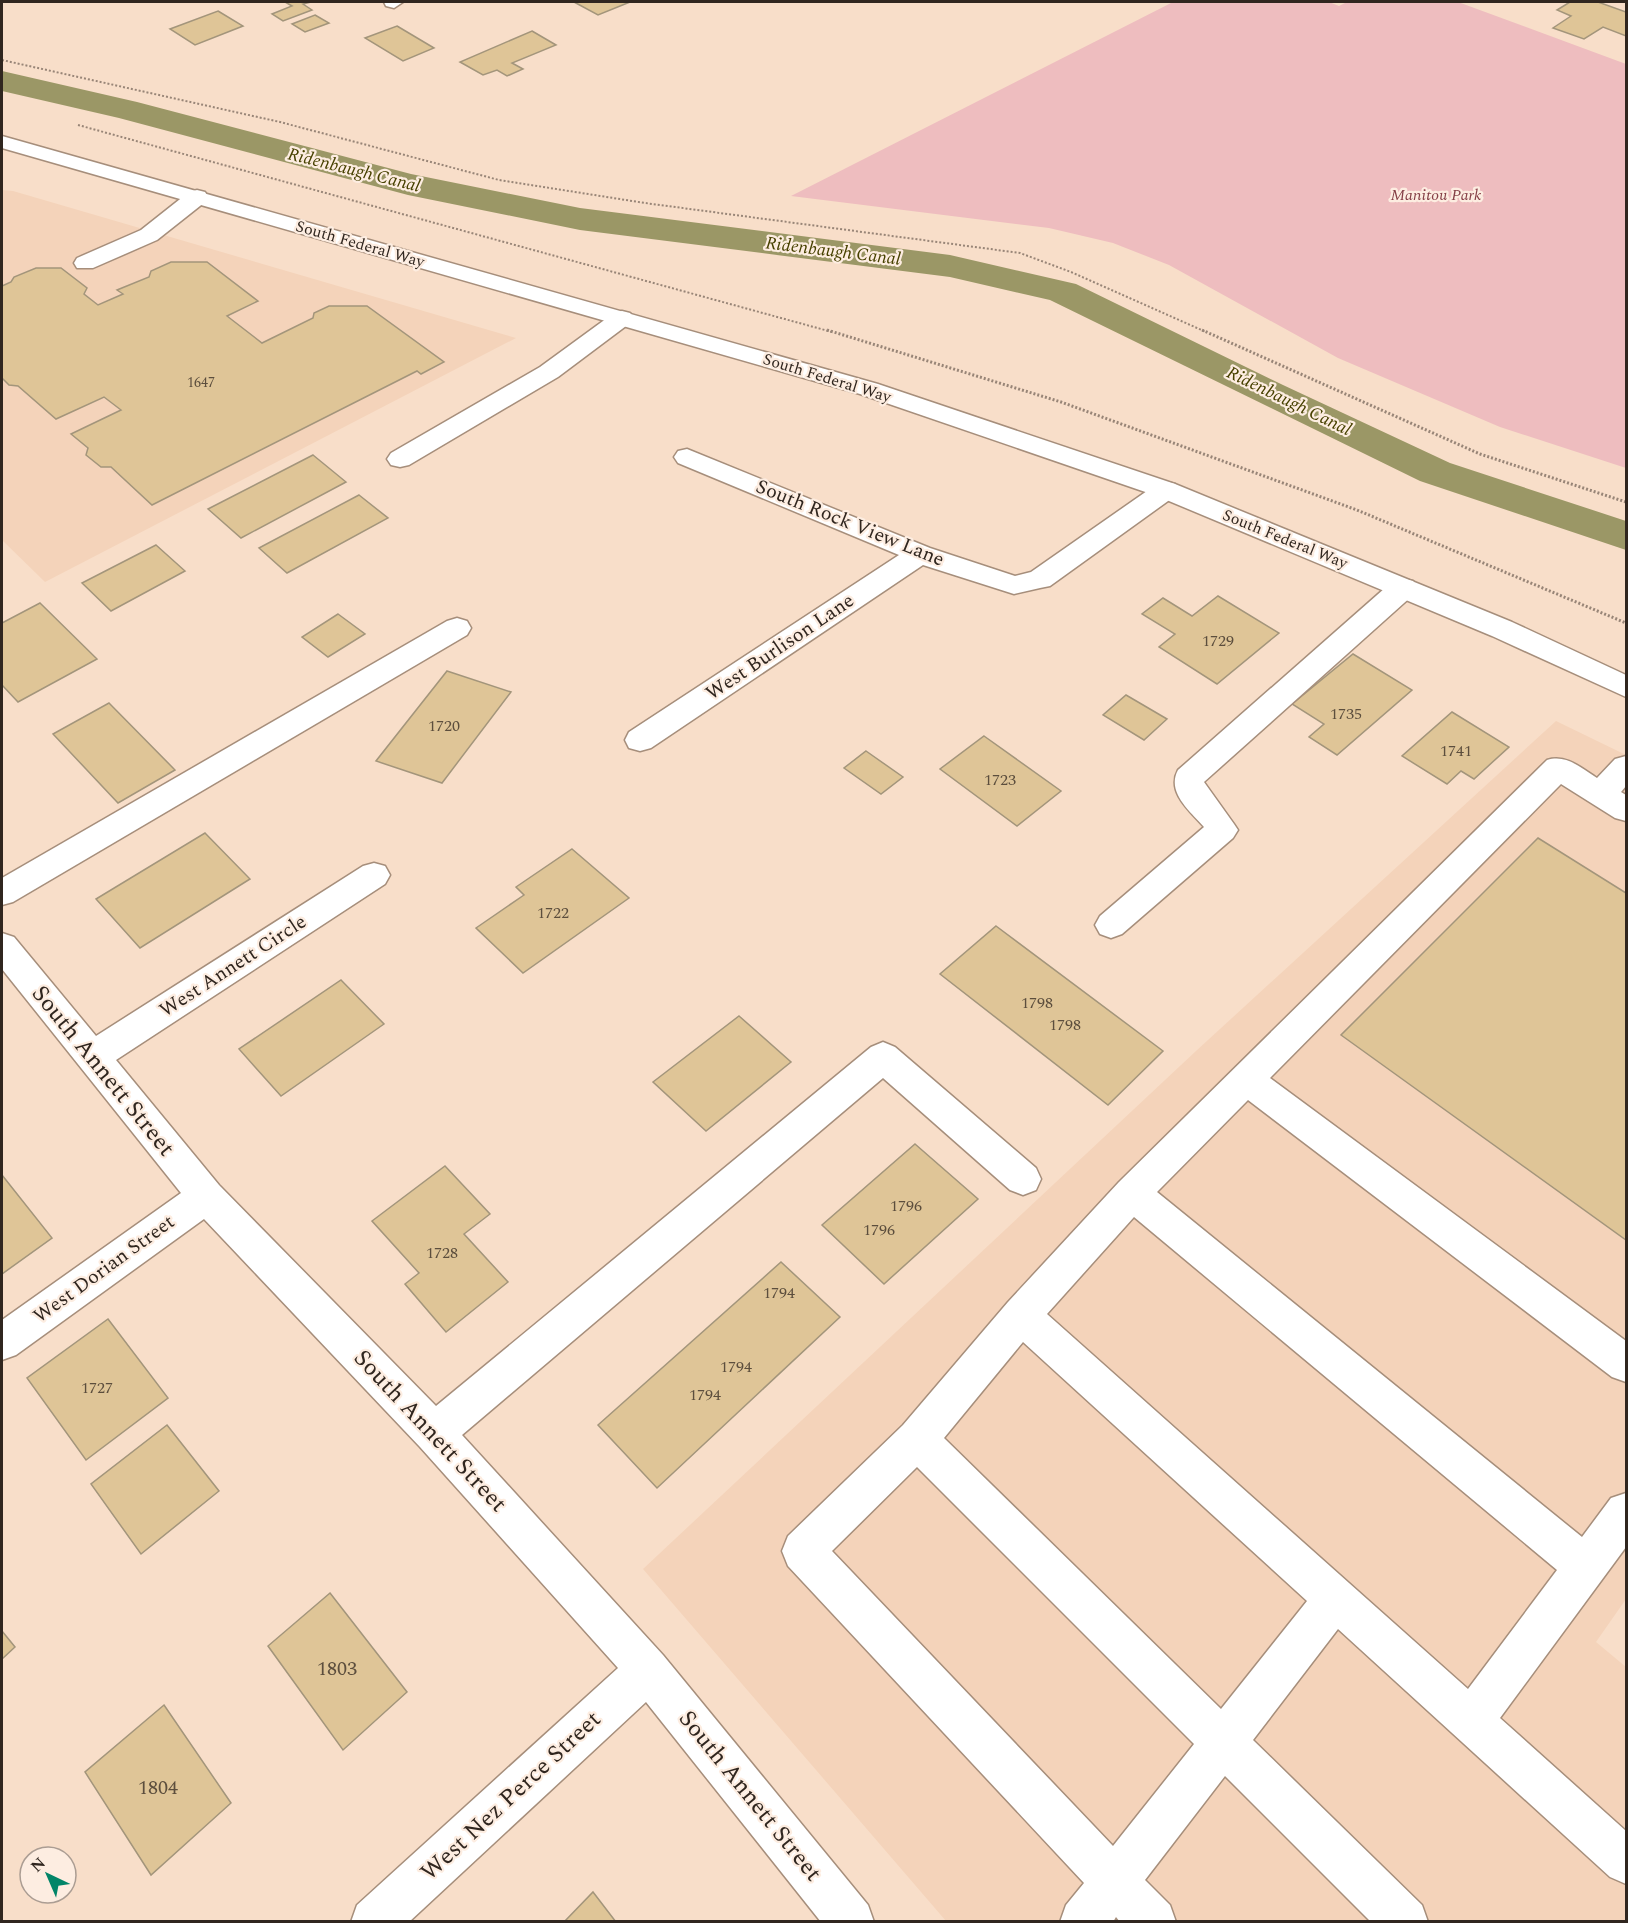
<svg xmlns="http://www.w3.org/2000/svg" width="1628" height="1923" viewBox="0 0 1628 1923" font-family="Spectral,serif">
<style>
.built{fill:#f4d3ba}
.green{fill:#eebdbf}
.lines{fill:none;stroke-linecap:round;stroke-linejoin:round}
.canal{fill:#9b9766;fill-rule:evenodd}
.building{fill:#dfc597;stroke:#a3957b;stroke-width:1.5}
.minor-casing{stroke:#a68e7b;stroke-width:3}
.major-casing{stroke:#a68e7b;stroke-width:3}
.path-far1{stroke:#988577;stroke-width:2;stroke-dasharray:2 2;stroke-linecap:butt}
.path{stroke:#988577;stroke-width:3;stroke-dasharray:2 2;stroke-linecap:butt}
.minor{fill:#fff;fill-rule:evenodd}
.major{fill:#fff;fill-rule:evenodd}
.labels{text-anchor:middle;dominant-baseline:central;stroke-width:4.5;stroke-linejoin:round;paint-order:stroke}
.far-number-label{font-size:14px;fill:#5c4e3d}
.far-park-label{font-size:16px;font-style:italic;fill:#853f46;stroke:#fdede1}
.far-street-label{font-size:16px;fill:#30261f;stroke:#fdede1}
.number-label{font-size:16px;fill:#5c4e3d}
.far-water-label{font-size:18px;font-style:italic;fill:#474100;stroke:#fdede1}
.street-label{font-size:20px;fill:#30261f;stroke:#fdede1}
.near-number-label{font-size:20px;fill:#5c4e3d}
.near-street-label{font-size:24px;fill:#30261f;stroke:#fdede1}
</style>
<rect width="100%" height="100%" fill="#f8dec9"/>
<!-- built -->
<g class="built">
<polygon points="2,190 13,191 516,338 45,582 2,540"/>
<polygon points="1556,721 1626,755 1626,1599 1596,1642 1626,1667 1626,1921 946,1921 643,1569 1196,1051"/>
</g>
<!-- green -->
<polygon class="green" points="1173,2 1329,2 1339,6 1347,2 1458,2 1626,64 1626,468 1500,427 1338,358 1169,265 1113,243 1049,228 791,196"/>
<g class="lines">
<!-- canal -->
<polygon class="canal" points="2,71 137,102 411,174 580,208 950,255 1076,284 1283,385 1450,463 1626,521 1626,550 1420,481 1050,300 950,277 580,230 408,195 119,118 2,91"/>
</g>
<!-- building -->
<g class="building">
<polygon points="285,2 311,2 303,4 312,10 283,21 272,14 292,6"/>
<polygon points="574,2 630,2 598,15"/>
<polygon points="1570,2 1598,2 1626,12 1626,36 1603,27 1584,39 1553,28 1571,16 1557,10"/>
<polygon points="218,11 243,26 195,45 170,29"/>
<polygon points="315,15 329,23 305,32 292,24"/>
<polygon points="397,26 434,48 403,61 365,38"/>
<polygon points="532,31 556,45 512,63 523,69 507,76 497,70 483,75 460,62"/>
<polygon points="171,262 207,262 258,301 227,316 262,343 313,318 314,313 329,306 367,306 444,362 421,374 417,371 152,505 111,467 101,467 86,455 88,448 71,434 121,410 104,397 56,419 18,386 9,385 2,378 2,286 11,282 14,277 36,268 61,268 87,288 84,294 98,305 123,294 117,290 149,277 151,271"/>
<polygon points="313,455 346,482 241,538 208,509"/>
<polygon points="359,495 388,518 287,573 259,548"/>
<polygon points="156,545 185,571 111,611 82,583"/>
<polygon points="1218,596 1279,633 1217,684 1159,647 1175,634 1142,614 1163,598 1192,616"/>
<polygon points="40,603 97,659 18,702 2,685 2,623"/>
<polygon points="338,614 365,634 328,657 302,637"/>
<polygon points="1353,654 1412,690 1337,755 1309,737 1324,724 1292,704"/>
<polygon points="447,671 511,692 442,783 376,761"/>
<polygon points="1126,695 1167,719 1144,740 1103,715"/>
<polygon points="109,703 175,770 118,803 53,734"/>
<polygon points="1452,712 1509,747 1474,779 1461,771 1447,784 1402,756"/>
<polygon points="984,736 1061,791 1017,826 940,769"/>
<polygon points="866,751 903,777 881,794 844,768"/>
<polygon points="205,833 250,879 140,948 96,899"/>
<polygon points="1538,838 1626,893 1626,1240 1341,1035"/>
<polygon points="572,849 629,898 523,973 476,928 524,895 516,887"/>
<polygon points="996,926 1163,1051 1108,1105 940,974"/>
<polygon points="341,980 384,1024 281,1096 239,1049"/>
<polygon points="739,1016 791,1062 706,1131 653,1082"/>
<polygon points="915,1144 978,1199 884,1284 822,1225"/>
<polygon points="445,1166 490,1214 464,1234 508,1282 446,1332 405,1284 419,1273 372,1221"/>
<polygon points="2,1175 52,1238 2,1274"/>
<polygon points="781,1262 840,1317 657,1488 598,1425"/>
<polygon points="108,1319 168,1398 86,1460 27,1378"/>
<polygon points="167,1425 219,1491 141,1554 91,1484"/>
<polygon points="330,1593 407,1692 343,1750 268,1646"/>
<polygon points="2,1631 15,1647 2,1659"/>
<polygon points="164,1705 231,1803 151,1875 85,1772"/>
<polygon points="593,1892 616,1922 564,1922"/>
</g>
<g class="lines">
<!-- minor casing -->
<g class="minor-casing">
<g id="minor">
<polygon points="384,2 403,2 394,8 386,6"/>
<polygon points="197,190 205,192 208,197 205,202 157,240 93,268 77,268 74,263 77,258 141,230 189,192"/>
<polygon points="622,311 630,313 634,318 630,323 558,377 409,465 400,467 391,465 387,459 391,453 540,367 614,313"/>
<polygon points="687,449 930,548 1015,576 1031,572 1157,484 1166,482 1175,484 1179,490 1175,496 1050,586 1040,588 1014,594 923,565 651,748 640,751 629,748 625,740 629,732 899,555 678,463 674,457 678,451"/>
<path d="M 1403,579 L 1413,581 L 1417,588 L 1413,595 L 1204,782 L 1234,824 L 1238,830 L 1233,838 L 1122,934 L 1111,938 L 1100,934 L 1095,925 L 1100,916 L 1204,827 C 1190,811 1166,792 1178,770 L 1393,581 Z"/>
<polygon points="457,618 467,621 471,628 467,635 13,902 2,905 2,878 447,621"/>
<path d="M 1626,756 L 1626,786 L 1621,792 L 1626,795 L 1626,821 L 1615,818 L 1561,784 L 1270,1078 L 1626,1341 L 1626,1382 L 1612,1377 L 1248,1100 L 1157,1192 L 1582,1537 L 1611,1498 L 1626,1493 L 1626,1547 L 1500,1718 L 1626,1831 L 1626,1884 L 1610,1877 L 1338,1629 L 1253,1740 L 1422,1905 L 1428,1922 L 1371,1922 L 1225,1776 L 1145,1880 L 1170,1905 L 1176,1922 L 1120,1922 L 1116,1917 L 1113,1922 L 1060,1922 L 1066,1905 L 1084,1883 L 788,1566 L 782,1551 L 788,1536 L 903,1425 L 1008,1302 L 1119,1182 L 1547,760 C 1567,754 1581,768 1597,778 L 1615,759 ZM 1134,1217 L 1557,1570 L 1468,1689 L 1047,1314 ZM 1023,1342 L 1307,1601 L 1221,1709 L 944,1438 ZM 917,1467 L 1194,1744 L 1113,1846 L 832,1551 Z"/>
<polygon points="374,863 385,866 390,875 385,884 116,1060 219,1185 436,1406 871,1047 883,1042 895,1047 1036,1168 1041,1179 1036,1190 1023,1195 1010,1190 883,1078 462,1435 663,1655 868,1905 874,1922 821,1922 646,1702 409,1922 351,1922 357,1905 618,1668 420,1447 204,1219 16,1355 2,1360 2,1320 181,1193 2,969 2,933 14,937 96,1036 363,866"/>
</g>
</g>
<!-- major casing -->
<g class="major-casing">
<polygon id="major" points="2,136 878,384 1175,484 1512,622 1626,675 1626,697 1492,636 1157,496 860,394 2,148"/>
</g>
<!-- path-far1 -->
<g class="path-far1">
<polyline points="2,60 280,122 499,180 645,203 1020,253 1071,272 1206,332"/>
<polyline points="78,125 832,332"/>
</g>
<!-- path -->
<g class="path">
<polyline points="827,330 1061,402 1357,510 1626,623"/>
<polyline points="1202,330 1480,454 1626,502"/>
</g>
<!-- minor -->
<use href="#minor" class="minor"/>
<!-- major -->
<use href="#major" class="major"/>
</g>
<g class="labels">
<!-- far-number labels -->
<g class="far-number-label">
<text x="201" y="382">1647</text>
</g>
<!-- far-park labels -->
<g class="far-park-label">
<text x="1436" y="195">Manitou Park</text>
</g>
<!-- far-street labels -->
<g class="far-street-label">
<text transform="translate(360 244) rotate(16)">South Federal Way</text>
<text transform="translate(827 378) rotate(17)">South Federal Way</text>
<text transform="translate(1285 539) rotate(22)">South Federal Way</text>
</g>
<!-- number labels -->
<g class="number-label">
<text x="1218" y="641">1729</text>
<text x="1346" y="714">1735</text>
<text x="444" y="726">1720</text>
<text x="1456" y="751">1741</text>
<text x="1000" y="780">1723</text>
<text x="553" y="913">1722</text>
<text x="1037" y="1003">1798</text>
<text x="1065" y="1025">1798</text>
<text x="906" y="1206">1796</text>
<text x="879" y="1230">1796</text>
<text x="442" y="1253">1728</text>
<text x="779" y="1293">1794</text>
<text x="736" y="1367">1794</text>
<text x="97" y="1388">1727</text>
<text x="705" y="1395">1794</text>
</g>
<!-- far-water labels -->
<g class="far-water-label">
<text transform="translate(354 170) rotate(14)">Ridenbaugh Canal</text>
<text transform="translate(833 251) rotate(7)">Ridenbaugh Canal</text>
<text transform="translate(1289 401) rotate(26)">Ridenbaugh Canal</text>
</g>
<!-- street labels -->
<g class="street-label">
<text transform="translate(850 523) rotate(22)">South Rock View Lane</text>
<text transform="translate(780 647) rotate(-34)">West Burlison Lane</text>
<text transform="translate(233 966) rotate(-33)">West Annett Circle</text>
<text transform="translate(104 1269) rotate(-36)">West Dorian Street</text>
</g>
<!-- near-number labels -->
<g class="near-number-label">
<text x="337" y="1669">1803</text>
<text x="158" y="1788">1804</text>
</g>
<!-- near-street labels -->
<g class="near-street-label">
<text transform="translate(103 1071) rotate(51)">South Annett Street</text>
<text transform="translate(430 1431) rotate(47)">South Annett Street</text>
<text transform="translate(511 1796) rotate(-43)">West Nez Perce Street</text>
<text transform="translate(750 1796) rotate(51)">South Annett Street</text>
</g>
</g>
<!-- border -->
<rect width="1628" height="1923" fill="none" stroke="#30261f" stroke-width="6"/>
<!-- north arrow -->
<g transform="translate(48 1875) rotate(316)"><circle r="28" fill="#fdede1" stroke="#ab9d93" stroke-width="1.5"/>
<path d="M0-4.5L10 22L0 15L-10 22Z" fill="#028568"/>
<text y="-9" font-size="16" font-weight="bold" text-anchor="middle" fill="#30261f">N</text>
</g>
</svg>
